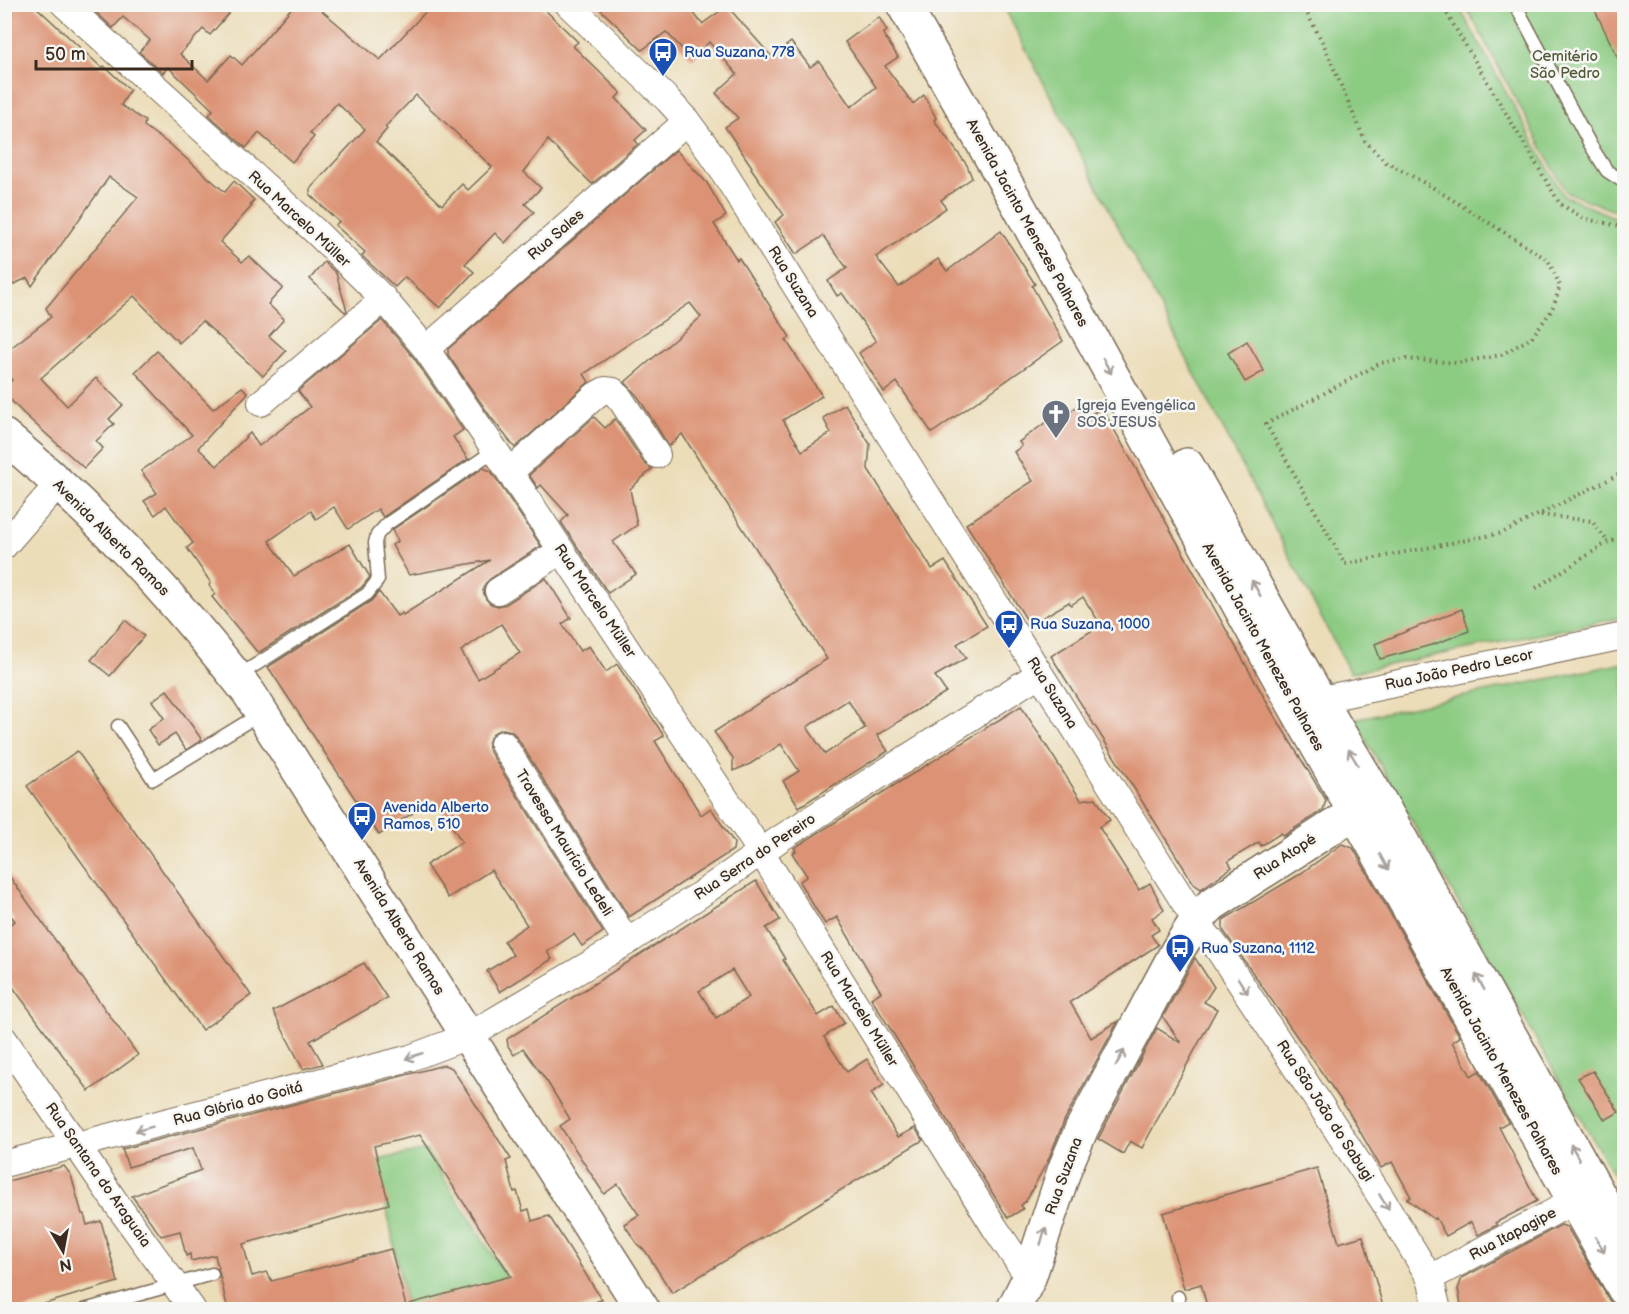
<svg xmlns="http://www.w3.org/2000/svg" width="1629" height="1314" viewBox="0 0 1629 1314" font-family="'Balsamiq Sans',sans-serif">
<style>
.green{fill:#8ccb82;stroke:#647a50;stroke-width:1.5}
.building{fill:#dc9374;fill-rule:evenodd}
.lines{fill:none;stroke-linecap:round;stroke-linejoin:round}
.service-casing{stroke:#796954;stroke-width:15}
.minor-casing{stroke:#796954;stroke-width:28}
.secondary-casing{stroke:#796954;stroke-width:36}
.path{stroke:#796954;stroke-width:4;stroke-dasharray:1.5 4.5;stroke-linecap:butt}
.service{stroke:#fff;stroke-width:12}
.minor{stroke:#fff;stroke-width:26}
.secondary{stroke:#fff;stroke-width:33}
.oneway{stroke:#a79f9a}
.labels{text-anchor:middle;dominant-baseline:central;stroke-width:5;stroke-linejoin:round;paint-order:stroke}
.transit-label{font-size:15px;fill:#164399;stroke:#f6f6f2;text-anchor:start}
.park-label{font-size:15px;fill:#535a3c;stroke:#f6f6f2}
.street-label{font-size:15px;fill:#3b2a1e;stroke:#f6f6f2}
.worship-label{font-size:15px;fill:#5b616d;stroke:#f6f6f2;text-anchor:start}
</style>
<rect width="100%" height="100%" fill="#f6f6f2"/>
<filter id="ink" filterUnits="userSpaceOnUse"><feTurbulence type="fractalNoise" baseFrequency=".0167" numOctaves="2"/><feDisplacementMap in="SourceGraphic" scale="12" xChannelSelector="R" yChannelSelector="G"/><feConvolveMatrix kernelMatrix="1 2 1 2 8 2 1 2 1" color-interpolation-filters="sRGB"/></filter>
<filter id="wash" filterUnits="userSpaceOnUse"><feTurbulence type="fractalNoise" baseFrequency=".008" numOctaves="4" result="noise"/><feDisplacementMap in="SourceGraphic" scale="24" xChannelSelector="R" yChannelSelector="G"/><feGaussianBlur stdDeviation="1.35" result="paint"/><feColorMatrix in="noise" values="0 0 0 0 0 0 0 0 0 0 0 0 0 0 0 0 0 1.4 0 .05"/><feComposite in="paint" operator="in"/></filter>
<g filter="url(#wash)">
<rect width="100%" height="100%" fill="#ecddb9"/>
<!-- green -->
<g class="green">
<polygon points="1003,5 1458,5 1563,195 1618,219 1624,220 1624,617 1350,673"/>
<polygon points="1465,5 1624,5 1624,215 1566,192"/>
<polygon points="1624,663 1624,1194 1354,719"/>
<polygon points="426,1150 507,1278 407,1309 377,1160"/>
</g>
<g id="blocks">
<!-- building -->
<g class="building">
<polygon points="9,4 33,4 102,68 104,66 130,90 121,105 145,121 144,126 173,147 225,192 234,181 254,200 250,205 252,206 220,242 242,262 249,256 283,288 268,304 284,319 269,336 286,351 263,376 202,321 179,343 134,296 41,378 67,406 96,378 123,405 109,419 114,424 96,441 103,448 84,468 23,413 4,393 4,387 12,380 4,371 4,353 51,317 46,308 138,197 109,177 32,286 27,278 4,289 4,10"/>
<path d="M 87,4 L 237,4 L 210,35 L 203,29 L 180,54 L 208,80 L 231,55 L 242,65 L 295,4 L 314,4 L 380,60 L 433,4 L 539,4 L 578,42 L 573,46 L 621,93 L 616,98 L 646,130 L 635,140 L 638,144 L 592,184 L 548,140 L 524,172 L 541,188 L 525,204 L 534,212 L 505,243 L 495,233 L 465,264 L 474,272 L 440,308 L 405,277 L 395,287 L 362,256 L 365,252 L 335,225 L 339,222 L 310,195 L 310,189 L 365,129 L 337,103 L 310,133 L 314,137 L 292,162 L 259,133 L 246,148 L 209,115 L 213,110 L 168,67 L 163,73 L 139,52 L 150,40 L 123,17 L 113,28 ZM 416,95 L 492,167 L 468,190 L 462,184 L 442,205 L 376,142 L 387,129 L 385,127 Z"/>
<polygon points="595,4 687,4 702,24 727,6 772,57 791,42 810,67 819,61 851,107 876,87 845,42 879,17 887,31 883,34 898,57 885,66 913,104 924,95 936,118 934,120 967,165 972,178 941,200 946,208 876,257 899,287 938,259 947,271 1001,231 1035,284 1032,286 1063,341 932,433 897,382 884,392 859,353 876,341 842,293 837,296 828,281 847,268 823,236 796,254 775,222 784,215 751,168 752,167 725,127 738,118 716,93 737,74 709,42 692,59 666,32 642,50"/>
<polygon points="1592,4 1624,4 1624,71"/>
<path d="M 676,150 L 707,183 L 726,216 L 714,224 L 737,260 L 739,258 L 790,337 L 786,340 L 822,396 L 783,420 L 802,451 L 831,433 L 823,418 L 845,404 L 870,444 L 868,469 L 932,569 L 945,561 L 987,626 L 957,644 L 966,658 L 935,676 L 946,692 L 877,735 L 888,751 L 799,807 L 783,781 L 799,771 L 781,744 L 750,764 L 733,771 L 733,758 L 714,732 L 827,659 L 682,434 L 669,446 L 638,397 L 625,382 L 701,317 L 690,303 L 584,374 L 589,382 L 515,448 L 490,416 L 448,355 L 448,349 ZM 848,700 L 865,728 L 825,754 L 807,727 Z"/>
<polygon points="324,262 336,273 347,311 345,312 310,279"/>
<polygon points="382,320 414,358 463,430 453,437 468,459 383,517 378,509 348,529 334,507 316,519 311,511 269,541 294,576 350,544 370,577 361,588 258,653 212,597 215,594 209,585 211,583 187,548 193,543 166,506 155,515 144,501 157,493 141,471 192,435 135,372 157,351 213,409 242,387 248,393 198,448 217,466 250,433 259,446 310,407 298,391"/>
<polygon points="1247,341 1264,371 1245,382 1228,353"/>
<polygon points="1081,404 1088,416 1102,408 1274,715 1326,800 1323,810 1283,836 1281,833 1261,846 1259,842 1228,861 1232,867 1201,889 1194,884 1051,656 1101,625 1083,597 1071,605 1069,602 1030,625 966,524 1033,481 1014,452 1022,446 1019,442 1056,415 1059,419"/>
<polygon points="594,417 605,428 615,419 644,463 652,469 630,489 637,525 613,542 636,574 608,593 561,522 568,515 541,485 538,488 529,475"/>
<path d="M 483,468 L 491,471 L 541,546 L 490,579 L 485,584 L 483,591 L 486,599 L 491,604 L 498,606 L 506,604 L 546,578 L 571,618 L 562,624 L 580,651 L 589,646 L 606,672 L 617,664 L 664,736 L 655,741 L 701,815 L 711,808 L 734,843 L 733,850 L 629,917 L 516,736 L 511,731 L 503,729 L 495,732 L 490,738 L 488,744 L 490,752 L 603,932 L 582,946 L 574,934 L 547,952 L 552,959 L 500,992 L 487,971 L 513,955 L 504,941 L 527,925 L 491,870 L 448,898 L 426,865 L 462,842 L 434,799 L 379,835 L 268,667 L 371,601 L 379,592 L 397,616 L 402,613 L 403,615 L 490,560 L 409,575 L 392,545 L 398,541 L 392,530 ZM 501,624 L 520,653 L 478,679 L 461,651 Z"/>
<polygon points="1462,609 1469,631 1435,644 1380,659 1375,644"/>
<polygon points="125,620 144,636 110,676 91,660"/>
<polygon points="167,690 202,740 186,750 175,734 158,745 148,730 164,718 152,701"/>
<polygon points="1021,706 1081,800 1096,798 1100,805 1110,820 1099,827 1139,890 1150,883 1164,910 1152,918 1159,930 1151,935 1158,945 1070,1002 1091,1038 1118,1021 1065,1119 1048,1160 1026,1201 1021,1205 1023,1209 1008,1218 871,998 881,992 837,917 825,924 799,882 807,876 792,853 796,851 794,848"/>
<polygon points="77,751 251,995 202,1030 27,786"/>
<polygon points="1342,844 1353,848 1460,1037 1452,1042 1471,1076 1479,1071 1508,1122 1499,1127 1537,1201 1495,1223 1497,1225 1478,1235 1471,1222 1446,1236 1436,1218 1434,1219 1407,1199 1411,1197 1392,1162 1381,1168 1347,1109 1223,930 1223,920 1297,876"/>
<polygon points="4,869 138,1055 89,1091 4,975 4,928 15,921 4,907"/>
<path d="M 756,881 L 780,920 L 766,928 L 785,959 L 783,960 L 818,1016 L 834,1006 L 844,1023 L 824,1037 L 847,1072 L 867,1059 L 884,1085 L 871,1093 L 898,1137 L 915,1128 L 923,1140 L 672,1293 L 646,1252 L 637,1244 L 624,1224 L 639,1215 L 618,1184 L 604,1194 L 560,1126 L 570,1119 L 548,1083 L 523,1048 L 514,1055 L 508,1046 L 507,1039 ZM 732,970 L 749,997 L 716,1018 L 699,991 Z"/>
<polygon points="1195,958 1214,987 1204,1002 1217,1009 1142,1148 1130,1141 1123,1154 1098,1139 1157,1028 1181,1043 1163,1017"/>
<polygon points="364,963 387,998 310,1041 323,1064 303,1069 273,1011"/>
<polygon points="444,1065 452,1068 511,1159 506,1161 514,1192 517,1191 523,1211 529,1209 532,1221 549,1216 602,1300 597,1301 598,1303 576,1310 410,1310 409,1304 511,1276 420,1135 374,1146 389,1204 243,1244 252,1276 266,1272 272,1281 391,1249 407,1310 228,1310 215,1255 191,1261 190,1254 186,1256 180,1231 161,1236 132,1196 201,1170 193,1148 128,1167 122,1149"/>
<polygon points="1593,1071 1619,1112 1605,1120 1578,1078"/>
<polygon points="64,1166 71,1175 82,1214 84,1214 87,1225 101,1221 118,1282 24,1310 4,1310 4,1182"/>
<polygon points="1317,1168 1339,1243 1363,1236 1384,1310 1208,1310 1201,1284 1184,1289 1163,1213"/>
<polygon points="1561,1225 1567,1227 1615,1310 1462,1310 1458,1289 1462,1278"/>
</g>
</g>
</g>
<g filter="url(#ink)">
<use href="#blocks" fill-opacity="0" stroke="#796954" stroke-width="1.5"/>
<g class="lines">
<!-- service casing -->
<g class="service-casing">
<g id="service">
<polyline points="1515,4 1591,146 1607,171 1624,182"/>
<polyline points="4,464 17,449"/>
<polyline points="238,676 367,594 378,580 375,543 377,535 387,524 495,450"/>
<polyline points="118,726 153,779 260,714"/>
<polyline points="1178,1297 1180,1310"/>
<polyline points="84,1310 212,1274"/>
</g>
</g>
<!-- minor casing -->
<g class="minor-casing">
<g id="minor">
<polyline points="64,4 315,231 384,299 426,349 495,450 761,852 995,1228 1029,1278"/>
<polyline points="568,4 668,100 687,121 716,160 1196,921 1218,949 1382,1199 1430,1278 1438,1310"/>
<polyline points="426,349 687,121"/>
<polyline points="261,403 384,299"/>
<polyline points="510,472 596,395 605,390 613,391 621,400 657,455"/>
<polyline points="4,546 58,484"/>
<polyline points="498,591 561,551"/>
<polyline points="1303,703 1624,636"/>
<polyline points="503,744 627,942"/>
<polyline points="4,1039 116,1203 193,1310"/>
<polyline points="4,1164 410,1058 468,1036 627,942 698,896 781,838 1039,674"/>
<polyline points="1430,1278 1591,1192"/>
</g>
</g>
<!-- secondary casing -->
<g class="secondary-casing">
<g id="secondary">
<polyline points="903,4 1016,201 1294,705 1624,1289"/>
<path d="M 4,436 C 95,511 177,601 249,693 L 643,1310"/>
<polyline points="1187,465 1319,699 1378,798 1624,1240"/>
<polyline points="1013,1310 1029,1278 1065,1168 1082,1128 1177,951 1196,921 1211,905 1374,800"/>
</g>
</g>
<!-- path -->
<g class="path">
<polyline points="1302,4 1323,43 1365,141 1386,162 1432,187 1548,260 1560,286 1552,310 1531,338 1501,355 1457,363 1407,359 1381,363 1266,424 1345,564 1502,533 1624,472"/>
<polyline points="1441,4 1560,204 1585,219 1624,227"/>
<polyline points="1541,515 1592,521 1608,542"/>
<polyline points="1536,588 1608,542 1624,538"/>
</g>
<!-- service -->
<use href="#service" class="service"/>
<!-- minor -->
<use href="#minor" class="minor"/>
<!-- secondary -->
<use href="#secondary" class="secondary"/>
</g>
<!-- one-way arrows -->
<defs><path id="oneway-shaft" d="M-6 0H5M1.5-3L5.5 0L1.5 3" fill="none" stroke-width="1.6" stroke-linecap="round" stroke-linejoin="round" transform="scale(1.5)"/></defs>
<g class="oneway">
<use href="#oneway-shaft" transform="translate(1107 366) rotate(61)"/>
<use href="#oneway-shaft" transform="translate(1256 588) rotate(-119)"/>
<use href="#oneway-shaft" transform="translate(1353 757) rotate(-121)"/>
<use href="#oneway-shaft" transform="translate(1384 862) rotate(61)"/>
<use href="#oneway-shaft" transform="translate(1480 982) rotate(-119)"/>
<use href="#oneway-shaft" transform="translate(1243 986) rotate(57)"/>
<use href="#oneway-shaft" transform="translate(414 1056) rotate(162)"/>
<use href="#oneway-shaft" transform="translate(1120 1058) rotate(-61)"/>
<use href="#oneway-shaft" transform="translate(144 1129) rotate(165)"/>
<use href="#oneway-shaft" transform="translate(1575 1152) rotate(-119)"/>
<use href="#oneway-shaft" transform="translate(1384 1202) rotate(58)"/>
<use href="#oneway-shaft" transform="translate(1043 1236) rotate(-74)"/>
<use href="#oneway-shaft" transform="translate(1600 1245) rotate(61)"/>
</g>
</g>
<!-- icons -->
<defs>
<g id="bus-pin" transform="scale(1.5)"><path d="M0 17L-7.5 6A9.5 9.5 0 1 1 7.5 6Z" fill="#1a4fb4" stroke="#f6f6f2"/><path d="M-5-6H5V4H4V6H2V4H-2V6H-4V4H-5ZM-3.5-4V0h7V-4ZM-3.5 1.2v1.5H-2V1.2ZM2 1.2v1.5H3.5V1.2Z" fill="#fff"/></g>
<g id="church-pin" transform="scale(1.5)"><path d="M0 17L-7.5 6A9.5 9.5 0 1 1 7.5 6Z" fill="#6b7280" stroke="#f6f6f2"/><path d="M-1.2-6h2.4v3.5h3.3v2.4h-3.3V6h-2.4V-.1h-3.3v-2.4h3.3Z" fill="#fff"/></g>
</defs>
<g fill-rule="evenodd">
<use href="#bus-pin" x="663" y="52"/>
<use href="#church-pin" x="1056" y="414"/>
<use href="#bus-pin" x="1009" y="624"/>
<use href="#bus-pin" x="362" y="816"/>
<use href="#bus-pin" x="1180" y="948"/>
</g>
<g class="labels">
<!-- transit labels -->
<g class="transit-label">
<text x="684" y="52">Rua Suzana, 778</text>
<text x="1030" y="624">Rua Suzana, 1000</text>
<text x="383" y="807">Avenida Alberto<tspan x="383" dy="17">Ramos, 510</tspan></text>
<text x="1201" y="948">Rua Suzana, 1112</text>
</g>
<!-- park labels -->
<g class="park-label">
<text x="1565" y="56">Cemitério<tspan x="1565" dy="17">São Pedro</tspan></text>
</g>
<!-- street labels -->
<g class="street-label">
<text transform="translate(299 219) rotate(43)">Rua Marcelo Müller</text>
<text transform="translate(1027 223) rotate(61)">Avenida Jacinto Menezes Palhares</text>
<text transform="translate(556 235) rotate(-41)">Rua Sales</text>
<text transform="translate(793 282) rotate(58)">Rua Suzana</text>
<text transform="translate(111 538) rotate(45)">Avenida Alberto Ramos</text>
<text transform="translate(595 601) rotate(56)">Rua Marcelo Müller</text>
<text transform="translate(1263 647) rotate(61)">Avenida Jacinto Menezes Palhares</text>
<text transform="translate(1459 670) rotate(-12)">Rua João Pedro Lecor</text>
<text transform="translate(1052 693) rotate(58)">Rua Suzana</text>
<text transform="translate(564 843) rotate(58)">Travessa Maurício Ledeli</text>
<text transform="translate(755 857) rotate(-34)">Rua Serra do Pereiro</text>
<text transform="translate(1285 857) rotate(-33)">Rua Atopé</text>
<text transform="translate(399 927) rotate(58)">Avenida Alberto Ramos</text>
<text transform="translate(859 1009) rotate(58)">Rua Marcelo Müller</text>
<text transform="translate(1501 1071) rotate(61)">Avenida Jacinto Menezes Palhares</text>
<text transform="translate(238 1104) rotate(-15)">Rua Glória do Goitá</text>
<text transform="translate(1325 1111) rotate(57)">Rua São João do Sabugi</text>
<text transform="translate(98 1175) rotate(55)">Rua Santana do Araguaia</text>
<text transform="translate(1064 1176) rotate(-70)">Rua Suzana</text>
<text transform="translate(1513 1234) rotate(-28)">Rua Itapagipe</text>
</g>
<!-- worship labels -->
<g class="worship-label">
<text x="1077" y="405">Igreja Evengélica<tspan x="1077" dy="17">SOS JESUS</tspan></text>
</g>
</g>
<!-- margin -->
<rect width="1629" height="1314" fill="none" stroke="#f6f6f2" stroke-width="24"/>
<!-- north arrow -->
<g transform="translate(63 1251) rotate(170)" stroke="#f6f6f2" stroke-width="4.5" paint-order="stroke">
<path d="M0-4.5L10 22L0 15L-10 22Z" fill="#3b2a1e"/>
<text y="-9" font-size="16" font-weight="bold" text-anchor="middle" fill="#3b2a1e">N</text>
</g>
<!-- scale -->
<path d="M36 60v9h156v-9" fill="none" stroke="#3b2a1e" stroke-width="3"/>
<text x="45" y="60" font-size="18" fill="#3b2a1e" stroke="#f6f6f2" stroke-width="4.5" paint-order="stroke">50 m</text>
</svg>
